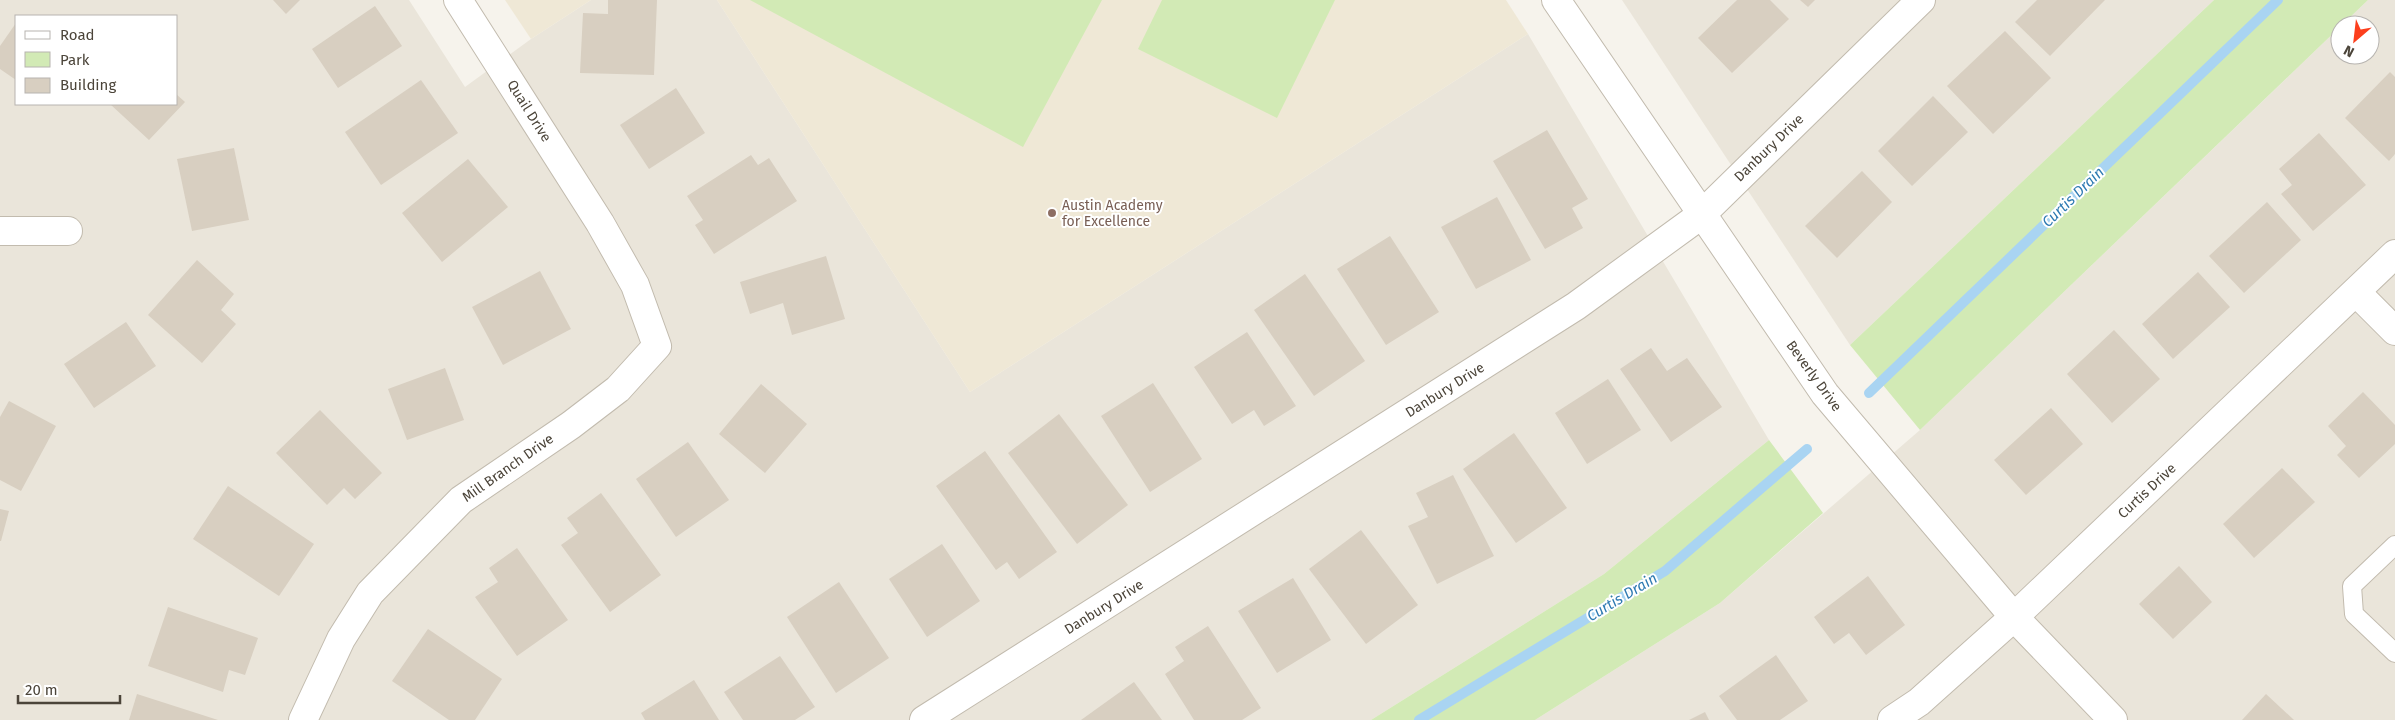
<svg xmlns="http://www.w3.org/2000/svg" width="2395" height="720" viewBox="0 0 2395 720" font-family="'Fira Sans',sans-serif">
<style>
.residential{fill:#eae5da;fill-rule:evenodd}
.education{fill:#efe8d6}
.green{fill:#d2eab5}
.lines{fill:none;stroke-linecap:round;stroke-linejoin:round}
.stream{stroke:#a9d4f2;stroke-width:10}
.building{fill:#d8cfc1}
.service-casing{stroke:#c2bbae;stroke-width:20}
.minor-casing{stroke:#c2bbae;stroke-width:30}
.tertiary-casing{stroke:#c2bbae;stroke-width:30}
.service{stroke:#fff;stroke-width:18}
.minor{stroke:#fff;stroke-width:28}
.tertiary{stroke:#fff;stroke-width:28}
.education-dot{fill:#8d6e63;stroke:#fff;stroke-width:2}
.labels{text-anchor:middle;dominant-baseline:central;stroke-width:4;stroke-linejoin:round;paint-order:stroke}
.street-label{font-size:14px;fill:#4b4439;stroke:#fff}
.education-label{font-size:14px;fill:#785e54;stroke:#fff;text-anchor:start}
.water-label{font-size:15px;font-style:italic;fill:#2e7ab2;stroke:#fff}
</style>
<rect width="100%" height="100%" fill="#f6f3ec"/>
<!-- residential -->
<g class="residential">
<path d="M 0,0 L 409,0 L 465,87 L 531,39 L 591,0 L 717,0 L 970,392 L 1528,34 L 1769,440 L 1604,574 L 1371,720 L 0,720 ZM 16,16 L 176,16 L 176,104 L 16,104 Z"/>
<polygon points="1622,0 2214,0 1850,345"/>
<polygon points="2368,0 2395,0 2395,720 1535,720 1720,603 1920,430 2340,27 2340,55 2370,55 2370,25 2342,25"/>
</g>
<!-- education -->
<g class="education">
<polygon points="505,0 591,0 531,39"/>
<polygon points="717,0 1506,0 1528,34 970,392"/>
</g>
<!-- green -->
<g class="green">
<polygon points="750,0 1102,0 1023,147"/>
<polygon points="1162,0 1335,0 1277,118 1138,49"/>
<polygon points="2214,0 2368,0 1920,430 1850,345"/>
<polygon points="1769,440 1823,513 1720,603 1535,720 1371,720 1604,574"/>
</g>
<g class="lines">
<!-- stream -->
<g class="stream">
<polyline points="1869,393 2278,0"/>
<polyline points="1419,720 1665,571 1807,449"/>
</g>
</g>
<!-- building -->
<g class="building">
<polygon points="273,0 300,0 286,14"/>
<polygon points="608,0 657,0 654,75 580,73 583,13 608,14"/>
<polygon points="1737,0 1770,0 1789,19 1732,73 1698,38"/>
<polygon points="1800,0 1815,0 1808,7"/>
<polygon points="2037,0 2105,0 2050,56 2015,22"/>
<polygon points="375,6 402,46 338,88 312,49"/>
<polygon points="16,23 16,80 0,69 0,46"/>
<polygon points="2005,31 2051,78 1993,134 1947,86"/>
<polygon points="2390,72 2395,77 2395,154 2389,161 2345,118"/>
<polygon points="421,80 458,133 381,185 345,132"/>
<polygon points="676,88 705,133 649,169 620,125"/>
<polygon points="176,94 185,102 149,140 110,104 176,104"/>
<polygon points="1933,96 1968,132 1912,186 1878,151"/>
<polygon points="1547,130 1588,199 1572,208 1583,228 1545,249 1493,161"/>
<polygon points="2319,133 2366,185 2313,231 2281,194 2292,185 2279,169"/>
<polygon points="234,148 249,220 192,231 177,159"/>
<polygon points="751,155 758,165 769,158 797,201 714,254 695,225 703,220 687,196"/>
<polygon points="468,159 508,207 442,262 402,213"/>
<polygon points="1862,171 1892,202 1837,258 1805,226"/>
<polygon points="1497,197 1531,260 1476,289 1441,227"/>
<polygon points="2267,202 2301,240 2244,293 2209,256"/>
<polygon points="1390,236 1439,312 1386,345 1337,269"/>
<polygon points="826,256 845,319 792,335 783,303 750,314 740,282"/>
<polygon points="197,260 234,294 221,310 236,324 202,363 148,315"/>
<polygon points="540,271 571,329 503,365 472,307"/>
<polygon points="2198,272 2230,307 2173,359 2142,324"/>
<polygon points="1305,274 1365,361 1314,396 1254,310"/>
<polygon points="126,322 156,366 94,408 64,364"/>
<polygon points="2114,330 2160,379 2112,423 2067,374"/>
<polygon points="1247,332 1296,406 1264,426 1254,410 1232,424 1194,367"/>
<polygon points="1651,348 1667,371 1687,358 1722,407 1671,442 1620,369"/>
<polygon points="445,368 464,420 407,440 388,389"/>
<polygon points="1608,379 1641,430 1587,464 1555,413"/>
<polygon points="1153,383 1202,459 1150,492 1101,416"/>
<polygon points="761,384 807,424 765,473 719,434"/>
<polygon points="2363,392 2395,425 2395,444 2359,478 2337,455 2346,446 2328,426"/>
<polygon points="9,401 56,426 21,491 0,480 0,417"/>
<polygon points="2051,408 2083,444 2026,495 1994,460"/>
<polygon points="320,410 382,473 355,499 344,488 327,505 276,453"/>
<polygon points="1059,414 1128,505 1077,544 1008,453"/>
<polygon points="1514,433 1567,508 1516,543 1463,469"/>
<polygon points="688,442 729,500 676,537 636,479"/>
<polygon points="985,451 1057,552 1019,579 1007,562 996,570 936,486"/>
<polygon points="2282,468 2315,502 2254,558 2223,524"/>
<polygon points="1453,475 1494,556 1437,584 1408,526 1428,517 1416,493"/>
<polygon points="228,486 314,544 279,596 193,539"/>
<polygon points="601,493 661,575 610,612 561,545 578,533 567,518"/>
<polygon points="0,509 9,511 1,541 0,541"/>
<polygon points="1361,530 1418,605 1366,644 1309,569"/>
<polygon points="942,544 980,601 927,637 889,579"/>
<polygon points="517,548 568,620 517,656 475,597 498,582 489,568"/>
<polygon points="2179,566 2212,602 2173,639 2139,604"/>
<polygon points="1868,576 1905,625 1866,655 1849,633 1834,644 1814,617"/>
<polygon points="1293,578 1331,640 1277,673 1238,611"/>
<polygon points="839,582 889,658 836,693 787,617"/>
<polygon points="168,607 258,638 245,675 229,670 223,692 148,666"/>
<polygon points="1208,626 1261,708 1242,720 1194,720 1165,674 1184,661 1175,647"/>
<polygon points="428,629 502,679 475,720 449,720 392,681"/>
<polygon points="1776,655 1808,701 1780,720 1737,720 1719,696"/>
<polygon points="780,656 815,707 795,720 743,720 724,692"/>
<polygon points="694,680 719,720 645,720 641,713"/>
<polygon points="1134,682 1162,720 1081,720"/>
<polygon points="137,694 218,720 129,720"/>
<polygon points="2266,694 2294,720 2242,720"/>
<polygon points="1705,712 1709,720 1689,720"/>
</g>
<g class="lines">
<!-- service casing -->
<g class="service-casing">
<polyline id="service" points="2395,545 2352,586 2354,614 2395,653"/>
</g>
<!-- minor casing -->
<g class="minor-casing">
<g id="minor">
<polyline points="0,231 68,231"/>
<polyline points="2357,293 2395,331"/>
<polyline points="303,720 341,639 370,593 461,500 571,425 618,389 657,346 635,285 600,223 458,0"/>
<polyline points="924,720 1576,306 1701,215 1921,0"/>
<polyline points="1892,720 1919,702 2014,617 2395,254"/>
</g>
</g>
<!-- tertiary casing -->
<g class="tertiary-casing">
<polyline id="tertiary" points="1556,0 1825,394 2014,617 2113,720"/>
</g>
<!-- service -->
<use href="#service" class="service"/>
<!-- minor -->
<use href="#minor" class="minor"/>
<!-- tertiary -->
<use href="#tertiary" class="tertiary"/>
</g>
<!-- markers -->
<circle class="education-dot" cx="1052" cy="213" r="5"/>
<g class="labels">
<!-- street labels -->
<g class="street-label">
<text transform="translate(529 111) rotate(58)">Quail Drive</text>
<text transform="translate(1769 148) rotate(-44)">Danbury Drive</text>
<text transform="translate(1814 376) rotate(54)">Beverly Drive</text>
<text transform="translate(1445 390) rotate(-32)">Danbury Drive</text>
<text transform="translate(508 468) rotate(-35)">Mill Branch Drive</text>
<text transform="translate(2147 491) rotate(-43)">Curtis Drive</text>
<text transform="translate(1104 607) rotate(-32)">Danbury Drive</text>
</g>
<!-- education labels -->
<g class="education-label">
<text x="1062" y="205">Austin Academy<tspan x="1062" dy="16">for Excellence</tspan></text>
</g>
<!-- water labels -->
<g class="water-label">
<text transform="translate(2073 197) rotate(-44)">Curtis Drain</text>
<text transform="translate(1622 597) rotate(-31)">Curtis Drain</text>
</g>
</g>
<!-- legend -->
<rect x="15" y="15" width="162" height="90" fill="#ffffff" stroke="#b7b4b0"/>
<rect x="25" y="31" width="25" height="8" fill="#ffffff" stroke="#b7b4b0"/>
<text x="60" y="40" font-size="15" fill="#4b4439">Road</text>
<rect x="25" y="52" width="25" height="15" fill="#d2eab5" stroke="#b7b4b0"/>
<text x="60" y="65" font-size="15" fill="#4b4439">Park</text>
<rect x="25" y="78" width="25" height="15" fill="#d8cfc1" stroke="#b7b4b0"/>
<text x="60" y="90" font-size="15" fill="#4b4439">Building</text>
<!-- north arrow -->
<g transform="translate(2355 40) rotate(208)"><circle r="24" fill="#ffffff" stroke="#b7b4b0"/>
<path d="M0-4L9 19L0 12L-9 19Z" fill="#fc3f1d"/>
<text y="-8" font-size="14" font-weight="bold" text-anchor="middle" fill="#4b4439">N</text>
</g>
<!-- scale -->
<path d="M18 695v8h102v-8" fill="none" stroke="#4b4439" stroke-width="2.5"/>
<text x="25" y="695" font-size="15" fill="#4b4439" stroke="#ffffff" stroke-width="4" paint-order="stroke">20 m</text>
</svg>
